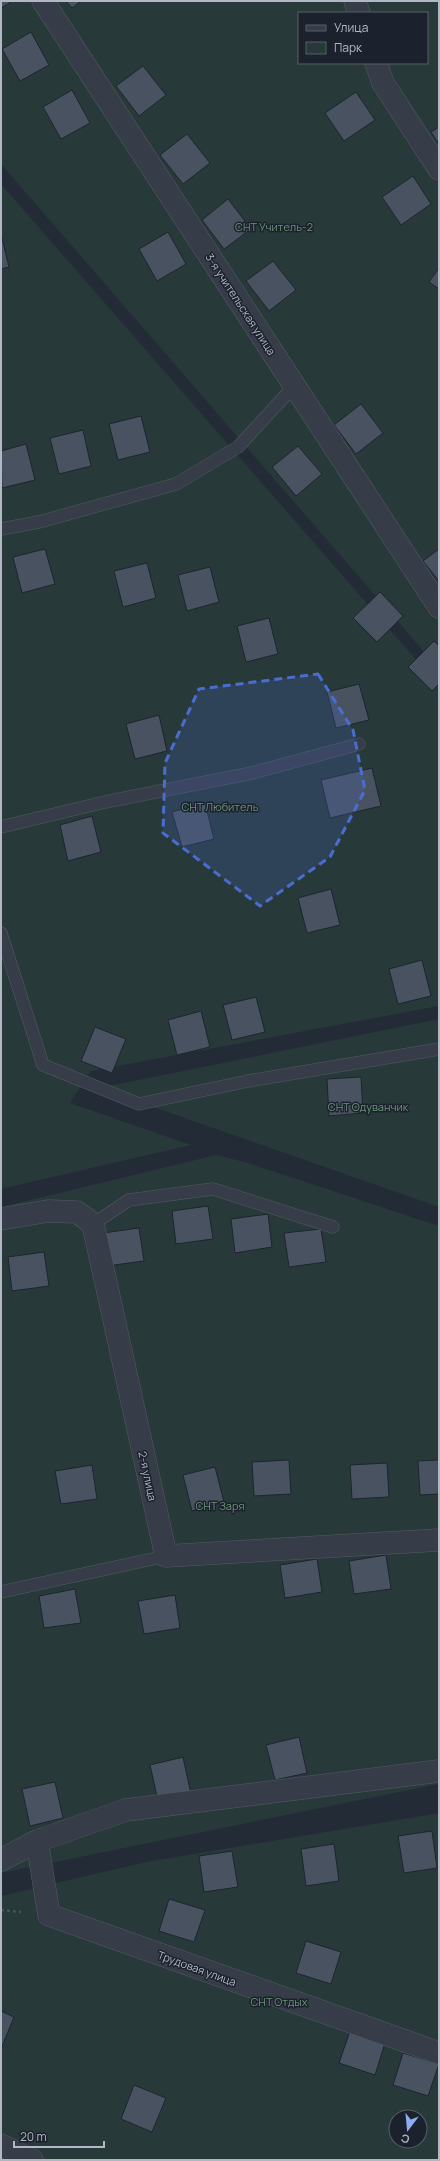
<svg xmlns="http://www.w3.org/2000/svg" width="440" height="2161" viewBox="0 0 440 2161" font-family="Manrope,sans-serif">
<style>
.green{fill:#28393a;fill-rule:evenodd}
.building{fill:#495261;stroke:#1e242f}
.lines{fill:none;stroke-linecap:round;stroke-linejoin:round}
.lane-casing{stroke:#545b66;stroke-width:13}
.street-casing{stroke:#545b66;stroke-width:23}
.path{stroke:#455458;stroke-width:2.5;stroke-dasharray:3 3;stroke-linecap:butt}
.lane{stroke:#363d48;stroke-width:12}
.street{stroke:#363d48;stroke-width:22}
.marked{fill:#496ed2;fill-opacity:0.2;stroke:#496ed2;stroke-width:3;stroke-dasharray:8 5;stroke-linejoin:round}
.labels{text-anchor:middle;dominant-baseline:central;stroke-width:3;stroke-linejoin:round;paint-order:stroke}
.park-label{font-size:11px;fill:#6a9376;stroke:#1c222d}
.street-label{font-size:11px;fill:#b1b8c4;stroke:#1c222d}
</style>
<rect width="100%" height="100%" fill="#232b37"/>
<!-- green -->
<g class="green">
<path d="M 1,1 L 439,1 L 439,669 L 1,164 ZM 299,13 L 427,13 L 427,63 L 299,63 Z"/>
<polygon points="1,184 439,686 439,1006 91,1071 70,1103 191,1145 1,1189"/>
<polygon points="439,1019 439,1207 99,1088"/>
<polygon points="216,1155 245,1162 439,1226 439,1784 1,1873 1,1207"/>
<path d="M 439,1813 L 439,2160 L 1,2160 L 1,1896 L 146,1862 ZM 396,2117 L 420,2117 L 420,2141 L 396,2141 Z"/>
</g>
<!-- building -->
<g class="building">
<polygon points="1,1 11,1 11,2 1,8"/>
<polygon points="66,1 81,1 72,8"/>
<polygon points="31,32 49,65 20,81 2,49"/>
<polygon points="143,66 166,95 139,116 116,86"/>
<polygon points="72,90 90,123 61,139 43,107"/>
<polygon points="356,92 375,120 344,141 325,113"/>
<polygon points="439,127 439,144 431,132"/>
<polygon points="187,134 210,163 183,184 160,155"/>
<polygon points="413,176 431,204 401,225 382,197"/>
<polygon points="228,199 251,229 224,249 202,220"/>
<polygon points="168,232 186,264 157,281 139,249"/>
<polygon points="1,234 9,267 1,269"/>
<polygon points="273,261 296,290 269,311 246,281"/>
<polygon points="439,268 439,289 429,282"/>
<polygon points="361,404 383,433 356,454 334,425"/>
<polygon points="141,416 150,452 118,460 109,424"/>
<polygon points="83,430 91,466 59,474 50,438"/>
<polygon points="26,444 35,480 2,488 1,451"/>
<polygon points="298,446 322,474 296,496 272,467"/>
<polygon points="45,549 55,584 22,593 13,557"/>
<polygon points="439,549 439,581 423,561"/>
<polygon points="147,563 156,598 123,607 114,571"/>
<polygon points="210,567 219,602 187,611 178,575"/>
<polygon points="380,592 403,616 377,642 353,618"/>
<polygon points="269,618 278,654 246,662 237,626"/>
<polygon points="434,641 439,646 439,684 432,691 408,667"/>
<polygon points="359,684 369,720 336,728 327,692"/>
<polygon points="159,715 167,751 135,759 126,724"/>
<polygon points="372,768 381,806 330,818 321,780"/>
<polygon points="205,803 214,839 182,847 172,812"/>
<polygon points="92,816 101,852 68,861 60,825"/>
<polygon points="331,889 340,925 307,933 298,898"/>
<polygon points="422,960 431,996 398,1004 389,969"/>
<polygon points="256,997 265,1032 232,1040 223,1005"/>
<polygon points="201,1011 210,1047 177,1055 168,1020"/>
<polygon points="95,1027 126,1039 112,1073 81,1061"/>
<polygon points="361,1077 363,1113 329,1116 327,1079"/>
<polygon points="208,1206 213,1239 176,1244 172,1211"/>
<polygon points="268,1214 272,1247 235,1253 231,1219"/>
<polygon points="139,1228 144,1261 107,1266 103,1233"/>
<polygon points="321,1229 326,1262 289,1267 284,1233"/>
<polygon points="44,1252 49,1286 12,1291 8,1257"/>
<polygon points="289,1460 291,1494 254,1496 252,1462"/>
<polygon points="439,1460 439,1494 420,1495 418,1461"/>
<polygon points="387,1463 389,1497 352,1499 350,1465"/>
<polygon points="92,1465 97,1499 61,1504 55,1471"/>
<polygon points="215,1467 224,1502 192,1511 183,1475"/>
<polygon points="386,1555 391,1589 354,1594 349,1561"/>
<polygon points="317,1559 322,1592 285,1598 280,1565"/>
<polygon points="75,1589 81,1623 44,1628 39,1596"/>
<polygon points="175,1595 180,1628 144,1634 138,1601"/>
<polygon points="299,1737 307,1773 275,1780 266,1745"/>
<polygon points="183,1757 191,1794 158,1801 150,1765"/>
<polygon points="55,1782 63,1818 30,1826 22,1789"/>
<polygon points="432,1831 437,1868 404,1873 398,1836"/>
<polygon points="334,1844 339,1881 306,1886 301,1849"/>
<polygon points="232,1851 238,1887 204,1892 199,1856"/>
<polygon points="169,1899 205,1910 194,1942 159,1931"/>
<polygon points="306,1941 341,1952 331,1984 296,1973"/>
<polygon points="1,2011 14,2017 1,2049"/>
<polygon points="350,2031 385,2043 375,2075 339,2063"/>
<polygon points="403,2053 439,2064 428,2096 393,2085"/>
<polygon points="134,2085 166,2098 152,2132 121,2119"/>
</g>
<g class="lines">
<!-- lane casing -->
<g class="lane-casing">
<g id="lane">
<polyline points="1,529 39,522 176,484 238,447 295,385"/>
<polyline points="1,827 105,802 252,773 359,744"/>
<polyline points="1,933 43,1065 139,1104 248,1081 439,1049"/>
<polyline points="93,1224 129,1200 213,1189 333,1227"/>
<polyline points="1,1592 166,1556"/>
</g>
</g>
<!-- street casing -->
<g class="street-casing">
<g id="street">
<polyline points="43,1 439,607"/>
<polyline points="355,1 359,13"/>
<polyline points="376,63 383,83 439,169"/>
<polyline points="1,1219 48,1211 77,1212 93,1224 166,1556 439,1540"/>
<polyline points="37,1841 49,1915 439,2053"/>
<polyline points="1,1860 37,1841 126,1810 439,1771"/>
<polyline points="1,2145 32,2160"/>
</g>
</g>
<!-- path -->
<polyline class="path" points="1,1910 21,1912"/>
<!-- lane -->
<use href="#lane" class="lane"/>
<!-- street -->
<use href="#street" class="street"/>
</g>
<!-- marked area -->
<path class="marked" d="M 318,674 L 353,730 L 365,790 L 330,857 L 260,906 L 163,833 L 165,763 L 199,689 Z"/>
<g class="labels">
<!-- park labels -->
<g class="park-label">
<text x="274" y="226">СНТ Учитель-2</text>
<text x="220" y="806">СНТ Любитель</text>
<text x="368" y="1106">СНТ Одуванчик</text>
<text x="220" y="1505">СНТ Заря</text>
<text x="279" y="2001">СНТ Отдых</text>
</g>
<!-- street labels -->
<g class="street-label">
<text transform="translate(241 304) rotate(57)">3-я учительская улица</text>
<text transform="translate(148 1476) rotate(78)">2-я улица</text>
<text transform="translate(197 1968) rotate(20)">Трудовая улица</text>
</g>
</g>
<!-- border -->
<rect width="440" height="2161" fill="none" stroke="#b1b8c4" stroke-width="4"/>
<!-- legend -->
<rect x="298" y="12" width="130" height="52" fill="#1c222d" stroke="#585e69"/>
<rect x="306" y="25" width="20" height="6" fill="#363d48" stroke="#585e69"/>
<text x="334" y="32" font-size="12" fill="#b1b8c4">Улица</text>
<rect x="306" y="42" width="20" height="12" fill="#28393a" stroke="#585e69"/>
<text x="334" y="52" font-size="12" fill="#b1b8c4">Парк</text>
<!-- north arrow -->
<g transform="translate(408 2129) rotate(196)"><circle r="19" fill="#1c222d" stroke="#585e69"/>
<path d="M0-3L7 15L0 10L-7 15Z" fill="#8cadef"/>
<text y="-6" font-size="11" font-weight="bold" text-anchor="middle" fill="#b1b8c4">С</text>
</g>
<!-- scale -->
<path d="M14 2141v6h90v-6" fill="none" stroke="#b1b8c4" stroke-width="2"/>
<text x="20" y="2141" font-size="12" fill="#b1b8c4" stroke="#1c222d" stroke-width="3" paint-order="stroke">20 m</text>
</svg>
